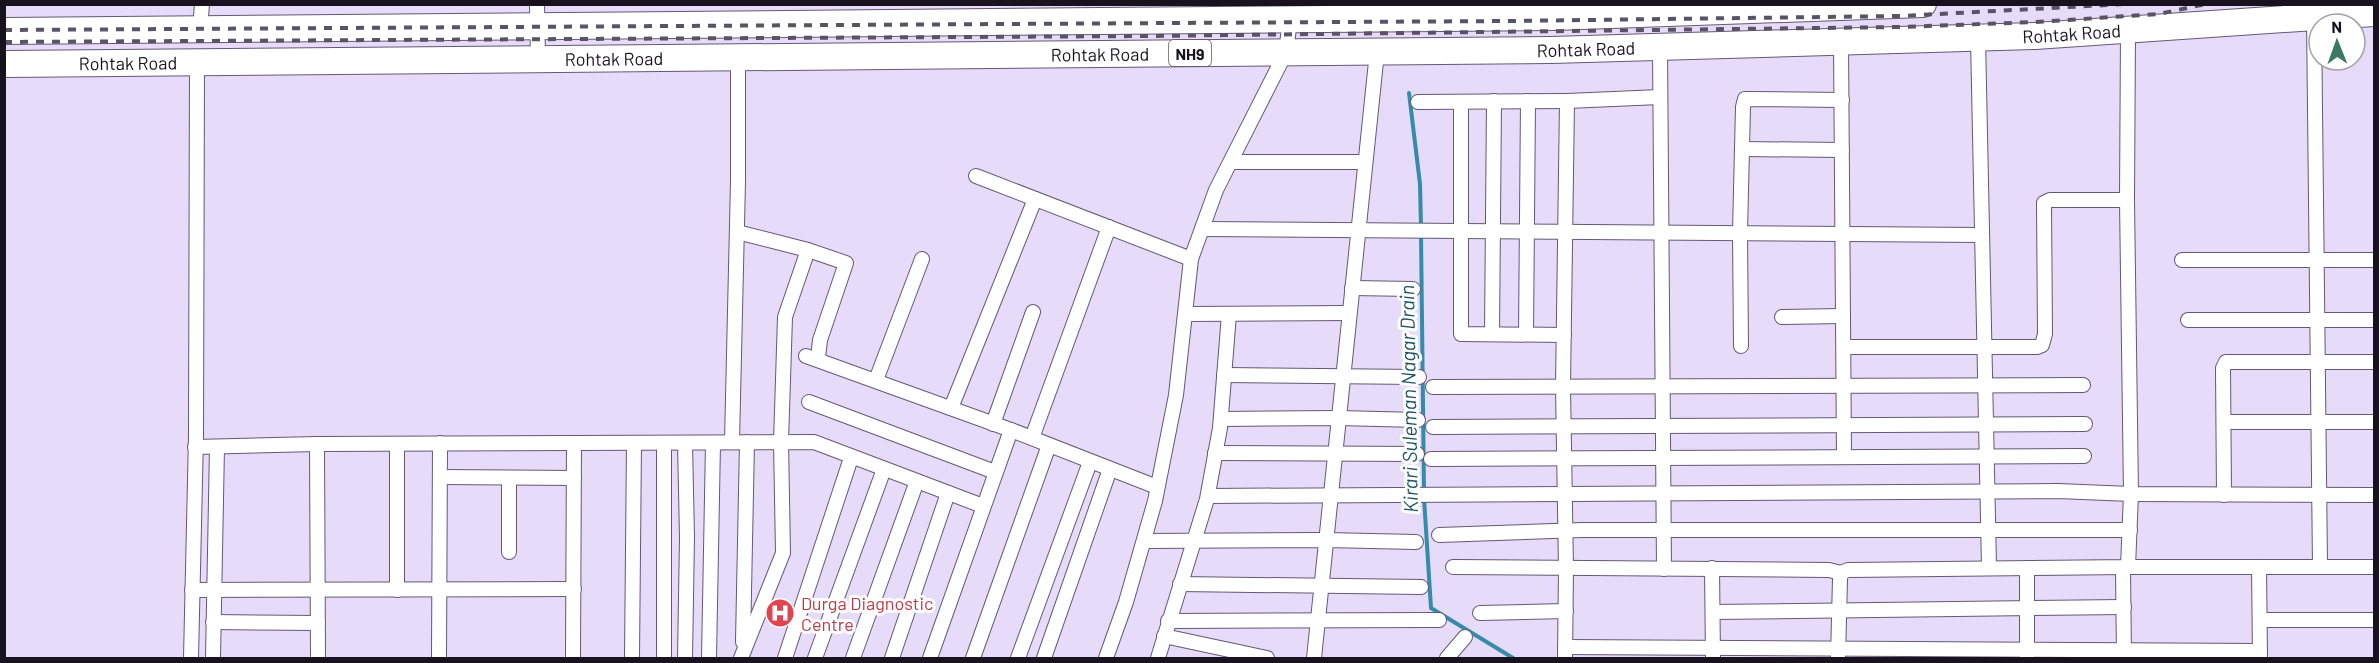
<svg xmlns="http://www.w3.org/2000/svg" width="2379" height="663" viewBox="0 0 2379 663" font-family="Barlow,sans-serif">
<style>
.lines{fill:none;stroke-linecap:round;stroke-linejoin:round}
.stream{stroke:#348caa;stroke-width:4}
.street-casing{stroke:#645974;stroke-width:16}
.highway-casing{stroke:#645974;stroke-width:28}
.street{stroke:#fff;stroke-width:14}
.highway{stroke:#fff;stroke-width:26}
.rail{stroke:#5a5364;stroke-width:4;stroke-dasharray:8 8;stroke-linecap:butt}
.labels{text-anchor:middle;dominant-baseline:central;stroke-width:6;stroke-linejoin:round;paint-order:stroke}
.shield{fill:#fff;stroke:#5d5961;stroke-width:1.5}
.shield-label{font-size:16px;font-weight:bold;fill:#17121d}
.street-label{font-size:18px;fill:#17121d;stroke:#fff}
.health-label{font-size:18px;fill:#be3a42;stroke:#fff;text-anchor:start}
.water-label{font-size:20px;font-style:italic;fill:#1d5262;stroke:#fff}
</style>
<rect width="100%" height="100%" fill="#e7dbfa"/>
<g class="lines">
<!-- stream -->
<g class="stream">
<polyline points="1409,93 1420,184 1421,227"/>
<polyline points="1421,234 1424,491"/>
<polyline points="1424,498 1431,608 1513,658"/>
</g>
<!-- street casing -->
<g class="street-casing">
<g id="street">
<polyline points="537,4 538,60"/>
<polyline points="2314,17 2320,567"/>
<polyline points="200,29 202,4"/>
<polyline points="1978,38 1989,567"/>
<polyline points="1841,42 1844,456"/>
<polyline points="1660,47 1664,569"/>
<polyline points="1418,102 1567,101"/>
<polyline points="1461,102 1461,334 1564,335"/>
<polyline points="1742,149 1842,150"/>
<polyline points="1231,162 1365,162"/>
<polyline points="976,176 1191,259"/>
<polyline points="1202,229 1982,235"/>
<polyline points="737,232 808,250 846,263 820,340 818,358"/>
<polyline points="2182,260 2374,260"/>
<polyline points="1352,288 1413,289"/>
<polyline points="1185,314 1349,313"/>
<polyline points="1782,317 1843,316"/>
<polyline points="2188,320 2374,320"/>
<polyline points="1492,334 1494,101"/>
<polyline points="1526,334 1528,101"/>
<polyline points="1741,346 1740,232 1743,107 1745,99 1842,100"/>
<polyline points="1844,347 2037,347 2042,345 2045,334 2044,203 2050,200 2127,200"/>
<polyline points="806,356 1011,430 1157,487"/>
<polyline points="1224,375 1419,377"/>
<polyline points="876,380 922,259"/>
<polyline points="1433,387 2083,385"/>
<polyline points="809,402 995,472"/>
<polyline points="951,408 1035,199"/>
<polyline points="1221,419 1339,418 1418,420"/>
<polyline points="2224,422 2374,422"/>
<polyline points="993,424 1033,312"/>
<polyline points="1433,427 2085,424"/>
<polyline points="1032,438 1109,227"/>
<polyline points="732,442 738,181 738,58"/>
<polyline points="664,443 664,658"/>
<polyline points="317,444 318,658"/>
<polyline points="195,447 317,444 814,442 983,506"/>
<polyline points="1215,453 1417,454"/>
<polyline points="1431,459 2084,456"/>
<polyline points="440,477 574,478"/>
<polyline points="509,478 509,552"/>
<polyline points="2224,495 2223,368 2226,362 2374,362"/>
<polyline points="1208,496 2058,491 2131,494 2374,495"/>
<polyline points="1439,535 1583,530 2130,530"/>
<polyline points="1144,541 1326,540 1416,542"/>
<polyline points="1453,567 1829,570 1841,573"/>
<polyline points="2128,567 2374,567"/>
<polyline points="2259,567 2260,658"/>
<polyline points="1712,568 1713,658"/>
<polyline points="2123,569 2124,658"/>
<polyline points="1180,584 1421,587"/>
<polyline points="192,590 574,589"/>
<polyline points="397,590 397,444"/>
<polyline points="1713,612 2124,607"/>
<polyline points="1480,613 1566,611"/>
<polyline points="2260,620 2374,620"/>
<polyline points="1168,621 1439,620"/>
<polyline points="213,622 318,623"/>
<polyline points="1164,636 1267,658"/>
<polyline points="743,642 747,442"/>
<polyline points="1565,647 2260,651"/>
<polyline points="191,658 196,436 197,63"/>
<polyline points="213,658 217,447"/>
<polyline points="439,658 440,443"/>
<polyline points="573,658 574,443"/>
<polyline points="632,658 634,443"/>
<polyline points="685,658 687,537 685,443"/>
<polyline points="709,658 713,443"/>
<polyline points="741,658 783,553 781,442 785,317 808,250"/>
<polyline points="785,658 851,458"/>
<polyline points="815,658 884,469"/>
<polyline points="853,658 917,481"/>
<polyline points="892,658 948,493"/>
<polyline points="930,658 1011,430"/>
<polyline points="973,658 1049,445"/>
<polyline points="1018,658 1090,462"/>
<polyline points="1044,658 1110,469"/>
<polyline points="1106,658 1126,602 1155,501 1176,395 1191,259 1216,190 1286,52 1290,20"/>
<polyline points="1158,658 1207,499 1220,428 1229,314"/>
<polyline points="1314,658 1377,52"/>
<polyline points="1447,658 1465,637"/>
<polyline points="1565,658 1566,569 1563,387 1567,101 1660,97"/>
<polyline points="1838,658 1840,579 1841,573 1848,570 2128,567 2131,494 2127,200 2128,30"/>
<polyline points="2027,658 2027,568"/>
</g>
</g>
<!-- highway casing -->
<g class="highway-casing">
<g id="highway">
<polyline points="4,31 1555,17 1923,4"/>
<path id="s1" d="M 4,64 L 1551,50 L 2035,36 L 2374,13"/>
</g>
</g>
<!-- street -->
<use href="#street" class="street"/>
<!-- highway -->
<use href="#highway" class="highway"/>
<!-- rail -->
<g class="rail">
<polyline points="4,30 1508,21 1901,16 2126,4"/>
<polyline points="4,42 1151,36 1901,27 2036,22 2159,14 2206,4"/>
</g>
</g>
<!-- icons -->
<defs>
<g id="hospital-disc" transform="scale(1.5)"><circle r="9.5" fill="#e0444e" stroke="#fff"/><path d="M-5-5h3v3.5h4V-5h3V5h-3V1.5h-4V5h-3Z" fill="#fff"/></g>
</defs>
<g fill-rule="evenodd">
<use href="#hospital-disc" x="780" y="613"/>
</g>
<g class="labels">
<!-- shield labels -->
<rect class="shield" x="1169" y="40" width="42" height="26" rx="4.5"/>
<g class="shield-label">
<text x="1190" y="53">NH9</text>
</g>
<!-- street labels -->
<g class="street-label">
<text stroke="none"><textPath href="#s1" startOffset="2068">Rohtak Road</textPath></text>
<text stroke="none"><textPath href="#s1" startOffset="1582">Rohtak Road</textPath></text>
<text stroke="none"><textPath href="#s1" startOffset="1096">Rohtak Road</textPath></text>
<text stroke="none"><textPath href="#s1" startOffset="610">Rohtak Road</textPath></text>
<text stroke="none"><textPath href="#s1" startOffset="124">Rohtak Road</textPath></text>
</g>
<!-- health labels -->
<g class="health-label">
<text x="801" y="603">Durga Diagnostic<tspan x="801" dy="21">Centre</tspan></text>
</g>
<!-- water labels -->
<g class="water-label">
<text transform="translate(1408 399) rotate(-91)">Kirari Suleman Nagar Drain</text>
</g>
</g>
<!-- border -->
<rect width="2379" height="663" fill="none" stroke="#17121d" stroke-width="12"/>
<!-- north arrow -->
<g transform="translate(2337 42) rotate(359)"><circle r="28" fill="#ffffff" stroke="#a2a0a5" stroke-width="1.5"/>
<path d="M0-4.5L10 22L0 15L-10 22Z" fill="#3b7762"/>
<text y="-9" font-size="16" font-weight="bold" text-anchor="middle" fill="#17121d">N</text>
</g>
</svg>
